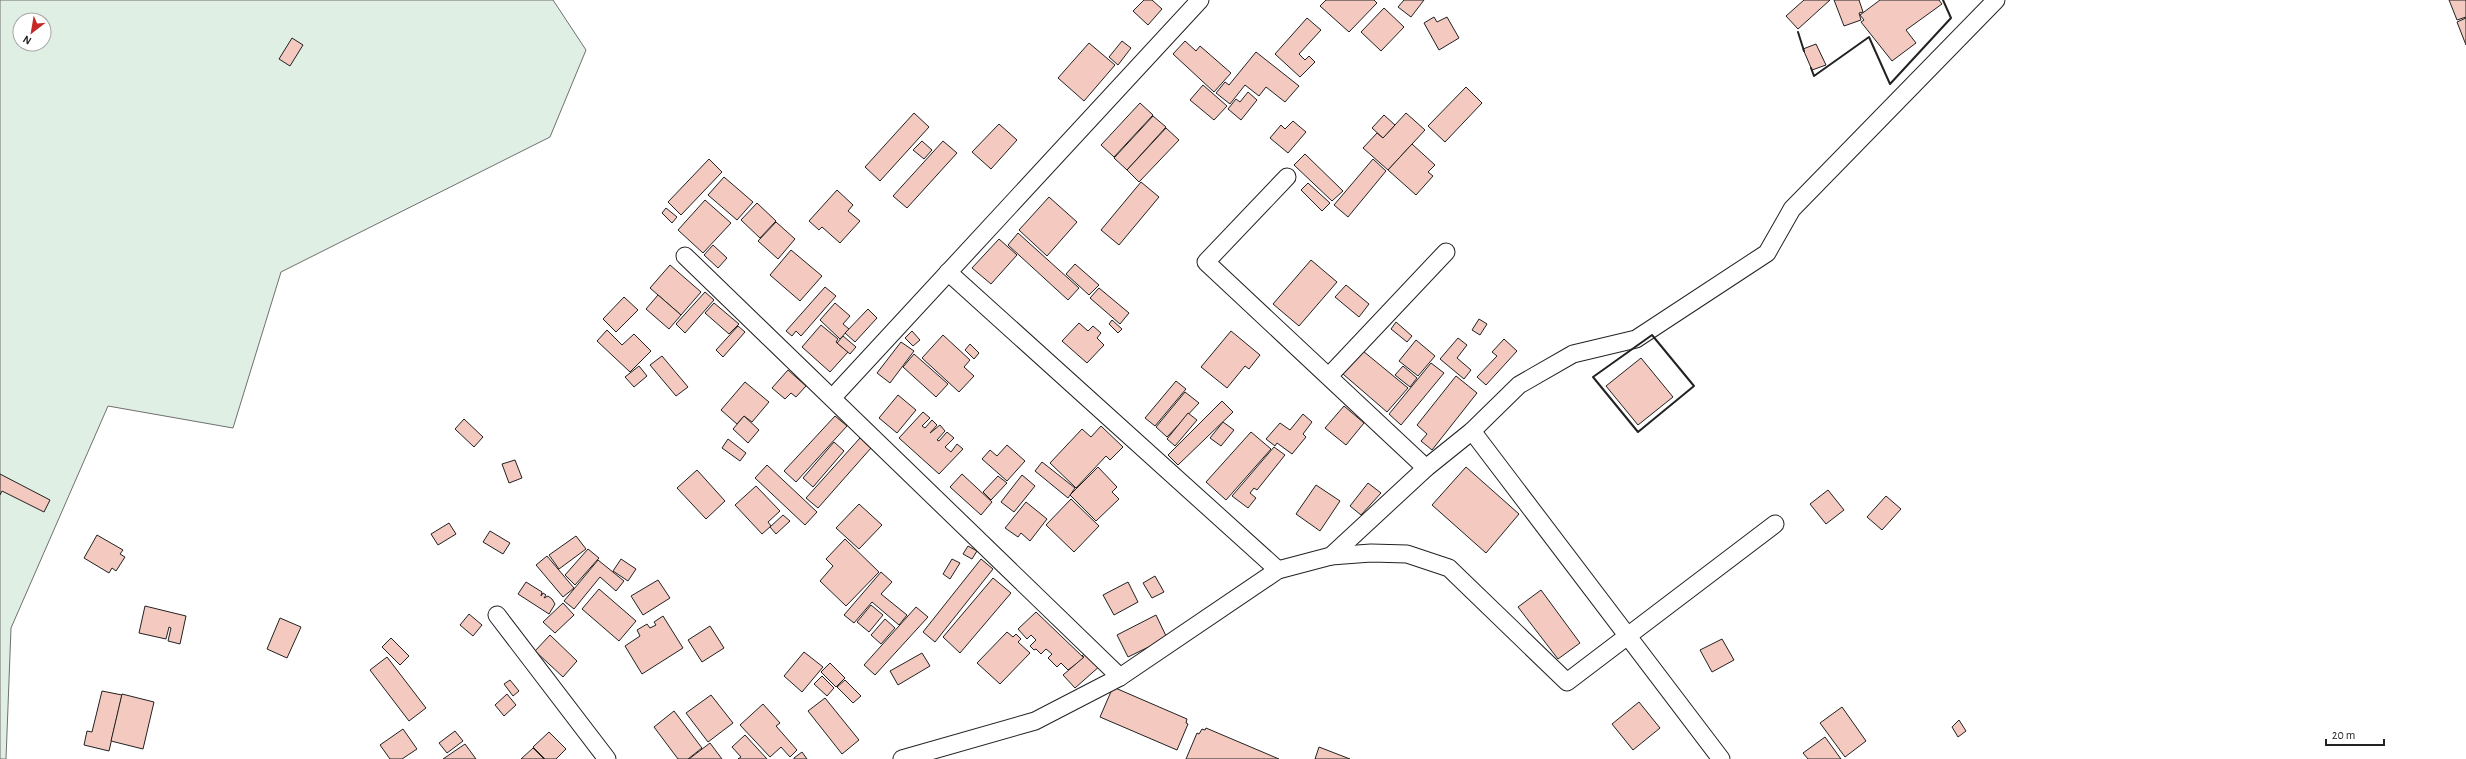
<svg xmlns="http://www.w3.org/2000/svg" width="2466" height="759" viewBox="0 0 2466 759" font-family="'Alegreya Sans',sans-serif">
<style>
.green{fill:#e0efe3;stroke:#6f6f6f;fill-rule:evenodd}
.building{fill:#f3c9c0;stroke:#222}
.lines{fill:none;stroke-linecap:round;stroke-linejoin:round}
.minor-casing{stroke:#222;stroke-width:19}
.minor{stroke:#fff;stroke-width:17}
.wall{stroke:#222;stroke-width:2}
</style>
<rect width="100%" height="100%" fill="#fff"/>
<!-- green -->
<path class="green" d="M 0,0 L 553,0 L 586,50 L 550,137 L 281,272 L 233,428 L 108,406 L 11,628 L 6,759 L 0,759 ZM 20,20 L 44,20 L 44,44 L 20,44 Z"/>
<!-- building -->
<g class="building">
<polygon points="1144,0 1152,0 1162,9 1148,25 1133,11"/>
<polygon points="1326,0 1374,0 1377,3 1349,32 1320,6"/>
<polygon points="1404,0 1424,0 1411,17 1398,7"/>
<polygon points="1804,0 1830,0 1798,29 1786,16"/>
<polygon points="1834,0 1859,0 1863,12 1859,13 1861,20 1844,26"/>
<polygon points="1880,0 1939,0 1942,4 1906,30 1916,43 1892,61 1861,22 1864,20 1860,15"/>
<polygon points="2449,0 2466,0 2466,17 2457,20"/>
<polygon points="1384,8 1404,27 1381,51 1361,32"/>
<polygon points="1434,17 1437,22 1447,17 1459,38 1439,50 1424,23"/>
<polygon points="1307,18 1321,30 1299,54 1305,60 1309,56 1315,62 1300,77 1275,54"/>
<polygon points="2466,18 2466,45 2457,22"/>
<polygon points="292,38 303,45 290,66 279,59"/>
<polygon points="1122,41 1131,48 1118,65 1109,57"/>
<polygon points="1185,41 1196,51 1200,46 1231,73 1214,92 1173,54"/>
<polygon points="1089,43 1115,65 1084,101 1058,78"/>
<polygon points="1816,44 1826,65 1812,70 1803,49"/>
<polygon points="1256,52 1299,86 1285,102 1266,87 1259,96 1245,85 1230,104 1216,93 1225,82 1229,85"/>
<polygon points="1203,85 1227,106 1214,120 1190,100"/>
<polygon points="1466,87 1482,103 1445,142 1428,126"/>
<polygon points="1248,92 1257,100 1241,120 1228,109 1236,99 1240,102"/>
<polygon points="1140,103 1153,115 1114,157 1101,145"/>
<polygon points="914,113 929,127 880,181 865,167"/>
<polygon points="1406,113 1425,130 1388,170 1363,148 1377,133 1383,138"/>
<polygon points="1384,115 1395,125 1383,138 1372,128"/>
<polygon points="1153,116 1166,127 1127,170 1114,158"/>
<polygon points="1293,121 1306,132 1288,153 1270,138 1281,125 1285,129"/>
<polygon points="999,124 1017,140 991,169 972,152"/>
<polygon points="1166,128 1179,140 1139,182 1127,170"/>
<polygon points="922,141 932,150 924,159 913,150"/>
<polygon points="943,141 957,153 907,208 893,196"/>
<polygon points="1412,144 1435,165 1428,172 1433,176 1416,195 1388,170"/>
<polygon points="1305,154 1343,191 1332,201 1294,165"/>
<polygon points="709,159 722,172 681,215 668,202"/>
<polygon points="1373,159 1386,171 1348,217 1334,205"/>
<polygon points="724,177 753,202 737,220 708,195"/>
<polygon points="1141,182 1159,197 1119,245 1101,230"/>
<polygon points="1308,183 1330,203 1322,211 1301,190"/>
<polygon points="837,190 853,205 848,211 860,221 840,243 822,227 819,230 809,221"/>
<polygon points="1049,197 1077,222 1047,256 1019,230"/>
<polygon points="705,200 731,223 703,253 678,230"/>
<polygon points="757,203 776,221 760,238 741,220"/>
<polygon points="666,208 677,217 672,223 662,213"/>
<polygon points="776,222 795,239 778,259 758,241"/>
<polygon points="1018,233 1079,288 1068,300 1008,245"/>
<polygon points="999,239 1017,255 991,284 972,268"/>
<polygon points="713,245 727,258 718,268 704,255"/>
<polygon points="791,250 822,276 800,301 770,275"/>
<polygon points="1311,260 1337,282 1299,326 1273,304"/>
<polygon points="1075,264 1099,285 1089,295 1066,274"/>
<polygon points="670,265 701,292 681,315 650,288"/>
<polygon points="1346,285 1369,304 1359,317 1335,297"/>
<polygon points="825,287 836,296 801,336 796,331 792,336 786,331"/>
<polygon points="1099,288 1129,313 1120,324 1090,298"/>
<polygon points="705,292 714,300 685,333 676,324"/>
<polygon points="658,295 681,315 669,329 646,309"/>
<polygon points="624,297 638,310 616,332 603,319"/>
<polygon points="714,303 739,324 729,334 705,313"/>
<polygon points="835,303 850,316 843,324 849,329 840,339 820,320"/>
<polygon points="868,309 877,318 855,342 845,333"/>
<polygon points="1479,319 1487,324 1480,335 1472,330"/>
<polygon points="1112,320 1122,329 1118,333 1109,324"/>
<polygon points="1396,322 1412,336 1407,342 1391,329"/>
<polygon points="1079,323 1088,331 1093,326 1101,333 1097,338 1104,345 1087,363 1062,341"/>
<polygon points="821,325 838,339 836,342 848,352 830,372 802,347"/>
<polygon points="738,326 745,332 723,357 716,350"/>
<polygon points="607,330 622,345 634,334 651,351 630,372 597,341"/>
<polygon points="912,331 920,340 913,346 905,338"/>
<polygon points="1231,331 1260,355 1249,369 1245,366 1227,388 1201,367"/>
<polygon points="943,335 970,360 964,367 974,376 959,392 922,358"/>
<polygon points="843,336 856,347 850,354 837,343"/>
<polygon points="1458,338 1467,345 1457,358 1471,370 1464,379 1440,359"/>
<polygon points="1504,339 1517,351 1486,385 1477,377 1497,356 1492,352"/>
<polygon points="1416,340 1435,356 1418,376 1399,361"/>
<polygon points="901,342 914,351 890,383 877,373"/>
<polygon points="970,344 979,353 974,359 965,350"/>
<polygon points="1363,351 1408,388 1387,412 1343,374"/>
<polygon points="914,354 948,384 936,397 903,367"/>
<polygon points="662,356 688,387 676,396 650,365"/>
<polygon points="1641,358 1673,397 1638,425 1606,386"/>
<polygon points="1431,363 1444,373 1401,425 1389,414"/>
<polygon points="639,366 647,376 634,387 625,377"/>
<polygon points="1403,366 1417,378 1410,387 1395,375"/>
<polygon points="788,370 806,386 796,397 791,393 785,399 772,388"/>
<polygon points="1456,376 1477,393 1432,450 1421,441 1427,434 1417,425"/>
<polygon points="1176,381 1186,389 1155,426 1145,418"/>
<polygon points="745,382 769,402 752,422 744,416 737,424 721,410"/>
<polygon points="1185,392 1199,403 1167,437 1156,427"/>
<polygon points="898,395 916,410 897,433 879,418"/>
<polygon points="1222,401 1233,412 1178,465 1168,455"/>
<polygon points="1344,406 1364,423 1346,445 1325,428"/>
<polygon points="923,412 930,418 922,426 925,428 932,420 937,425 930,433 940,425 945,431 937,440 939,441 947,432 954,438 945,447 951,452 957,444 963,449 939,474 899,438"/>
<polygon points="1188,413 1197,420 1175,446 1167,439"/>
<polygon points="1303,414 1312,422 1303,434 1306,437 1292,454 1277,443 1275,446 1266,439 1280,423 1290,430"/>
<polygon points="744,416 759,430 748,443 733,429"/>
<polygon points="835,416 847,426 796,482 784,471"/>
<polygon points="464,419 483,437 474,447 455,429"/>
<polygon points="1223,422 1234,430 1221,446 1210,438"/>
<polygon points="1101,426 1123,447 1110,460 1106,456 1076,488 1050,463 1082,429 1091,437"/>
<polygon points="1251,432 1271,449 1226,500 1206,482"/>
<polygon points="860,438 871,448 818,508 806,498"/>
<polygon points="728,439 746,453 740,461 722,448"/>
<polygon points="834,442 844,451 813,487 803,478"/>
<polygon points="1007,445 1025,461 1007,481 982,459 990,450 997,456"/>
<polygon points="1274,447 1285,455 1257,490 1254,488 1250,493 1256,498 1248,508 1232,496"/>
<polygon points="515,460 522,478 509,483 502,464"/>
<polygon points="1042,462 1075,488 1068,498 1035,471"/>
<polygon points="767,465 817,512 805,525 755,478"/>
<polygon points="1098,467 1117,487 1112,492 1119,499 1096,521 1070,495"/>
<polygon points="1466,467 1519,514 1486,553 1432,505"/>
<polygon points="697,470 725,501 706,519 677,488"/>
<polygon points="0,474 50,500 44,512 2,491 0,495"/>
<polygon points="962,474 992,502 981,515 950,487"/>
<polygon points="1022,475 1035,486 1014,512 1001,502"/>
<polygon points="998,476 1007,483 991,500 983,492"/>
<polygon points="1368,483 1381,493 1361,515 1350,506"/>
<polygon points="1316,485 1340,501 1320,531 1296,514"/>
<polygon points="756,486 780,511 768,522 771,526 762,534 735,505"/>
<polygon points="1828,490 1844,510 1826,524 1810,504"/>
<polygon points="1886,496 1901,509 1882,530 1867,517"/>
<polygon points="1071,499 1099,526 1074,552 1046,525"/>
<polygon points="1026,502 1047,519 1030,541 1021,533 1018,537 1005,528"/>
<polygon points="859,504 882,525 859,549 836,528"/>
<polygon points="783,515 790,521 776,534 770,527"/>
<polygon points="449,523 456,534 438,545 431,534"/>
<polygon points="490,531 510,543 503,554 483,542"/>
<polygon points="97,535 123,550 120,554 125,557 116,571 112,568 109,573 84,558"/>
<polygon points="576,536 586,549 559,569 549,555"/>
<polygon points="845,539 879,572 846,606 820,581 833,566 826,559"/>
<polygon points="968,546 977,551 972,559 963,554"/>
<polygon points="588,549 599,558 575,585 565,575"/>
<polygon points="547,556 574,588 563,597 536,565"/>
<polygon points="621,559 636,569 628,581 613,571"/>
<polygon points="952,559 960,563 950,579 943,574"/>
<polygon points="981,559 993,569 935,642 923,632"/>
<polygon points="598,560 624,581 616,591 600,577 574,609 564,601"/>
<polygon points="881,572 892,582 881,594 907,615 899,625 872,602 854,623 844,615"/>
<polygon points="1155,576 1164,592 1152,598 1143,583"/>
<polygon points="993,578 1011,593 960,653 943,637"/>
<polygon points="658,580 670,598 643,615 631,596"/>
<polygon points="526,582 542,592 541,596 543,593 546,595 544,598 548,596 552,599 555,604 549,614 518,594"/>
<polygon points="1128,582 1138,602 1114,615 1103,595"/>
<polygon points="599,589 636,621 619,641 582,609"/>
<polygon points="1541,590 1580,643 1558,659 1518,607"/>
<polygon points="563,603 574,615 555,633 543,622"/>
<polygon points="871,605 883,615 869,632 857,622"/>
<polygon points="145,606 186,616 180,644 168,641 171,628 169,627 166,639 139,633"/>
<polygon points="916,607 928,617 875,675 864,665"/>
<polygon points="1036,612 1084,658 1068,670 1061,663 1057,667 1048,658 1052,654 1046,649 1041,654 1036,649 1034,650 1030,646 1036,640 1031,635 1027,639 1018,629"/>
<polygon points="469,614 482,625 473,636 460,625"/>
<polygon points="1156,615 1167,638 1128,657 1117,635"/>
<polygon points="663,616 683,648 642,674 625,646 640,636 637,630 647,624 650,628 656,625 654,622"/>
<polygon points="280,618 301,627 287,658 267,649"/>
<polygon points="885,619 895,628 881,644 871,635"/>
<polygon points="710,626 724,648 702,662 688,640"/>
<polygon points="1007,632 1013,637 1016,634 1021,639 1018,642 1030,653 1000,684 977,663"/>
<polygon points="550,635 577,661 563,677 535,651"/>
<polygon points="391,638 409,656 400,665 382,647"/>
<polygon points="1722,639 1734,660 1712,672 1700,650"/>
<polygon points="1088,650 1101,665 1075,688 1063,675 1084,657 1082,656"/>
<polygon points="804,652 823,667 802,692 784,676"/>
<polygon points="922,653 930,666 898,685 890,671"/>
<polygon points="387,657 426,708 409,721 370,670"/>
<polygon points="830,663 845,678 836,687 821,672"/>
<polygon points="822,676 834,688 827,696 814,684"/>
<polygon points="510,680 519,691 513,696 504,684"/>
<polygon points="845,680 861,696 853,703 837,687"/>
<polygon points="1113,687 1187,719 1186,723 1188,724 1177,750 1100,717"/>
<polygon points="102,691 122,695 109,751 84,745 87,731 92,732"/>
<polygon points="122,694 154,702 143,749 111,741"/>
<polygon points="507,694 516,705 504,716 495,705"/>
<polygon points="711,695 733,723 708,742 686,713"/>
<polygon points="825,698 859,740 842,754 808,711"/>
<polygon points="1639,702 1660,728 1633,750 1612,724"/>
<polygon points="763,704 780,723 776,726 797,750 790,757 781,747 770,757 740,725"/>
<polygon points="1842,707 1866,741 1845,757 1820,723"/>
<polygon points="674,711 702,748 688,759 678,759 654,727"/>
<polygon points="1959,720 1966,731 1958,737 1952,727"/>
<polygon points="1206,728 1279,759 1186,759 1197,733 1199,734 1202,729 1205,730"/>
<polygon points="403,729 417,749 402,759 390,759 380,745"/>
<polygon points="455,731 463,741 447,753 439,743"/>
<polygon points="549,732 566,749 556,759 545,759 533,747"/>
<polygon points="745,735 767,759 738,759 741,757 732,747"/>
<polygon points="1825,737 1841,759 1808,759 1803,753"/>
<polygon points="710,743 722,759 689,759"/>
<polygon points="465,744 476,759 443,759"/>
<polygon points="1319,747 1350,759 1315,759"/>
<polygon points="533,748 544,759 521,759"/>
<polygon points="802,752 807,759 794,759 794,758"/>
</g>
<g class="lines">
<!-- minor casing -->
<g class="minor-casing">
<g id="minor">
<polyline points="1287,177 1206,262 1426,468"/>
<polyline points="685,256 1120,677"/>
<polyline points="948,272 1278,570"/>
<polyline points="1329,376 1446,252"/>
<polyline points="833,397 1200,0"/>
<polyline points="1472,431 1721,759"/>
<polyline points="1331,556 1371,553 1407,554 1449,568 1567,682 1775,524"/>
<polyline points="497,615 607,759"/>
<polyline points="902,759 1035,721 1120,677 1278,570 1331,556 1426,468 1472,431 1519,385 1573,354 1636,339 1767,253 1792,209 1996,0"/>
</g>
</g>
<!-- minor -->
<use href="#minor" class="minor"/>
<!-- wall -->
<g class="wall">
<polyline points="1798,32 1804,51"/>
<polyline points="1811,68 1814,76 1869,37 1890,84 1951,18 1943,0"/>
<polygon points="1652,335 1694,386 1638,432 1593,377"/>
</g>
</g>
<!-- north arrow -->
<g transform="translate(32 32) rotate(211)"><circle r="19" fill="#ffffff" stroke="#a7a7a7"/>
<path d="M0-3L7 15L0 10L-7 15Z" fill="#c62828"/>
<text y="-6" font-size="11" font-weight="bold" text-anchor="middle" fill="#222222">N</text>
</g>
<!-- scale -->
<path d="M2326 739v6h58v-6" fill="none" stroke="#222222" stroke-width="2"/>
<text x="2332" y="739" font-size="12" fill="#222222" stroke="#ffffff" stroke-width="3" paint-order="stroke">20 m</text>
</svg>
